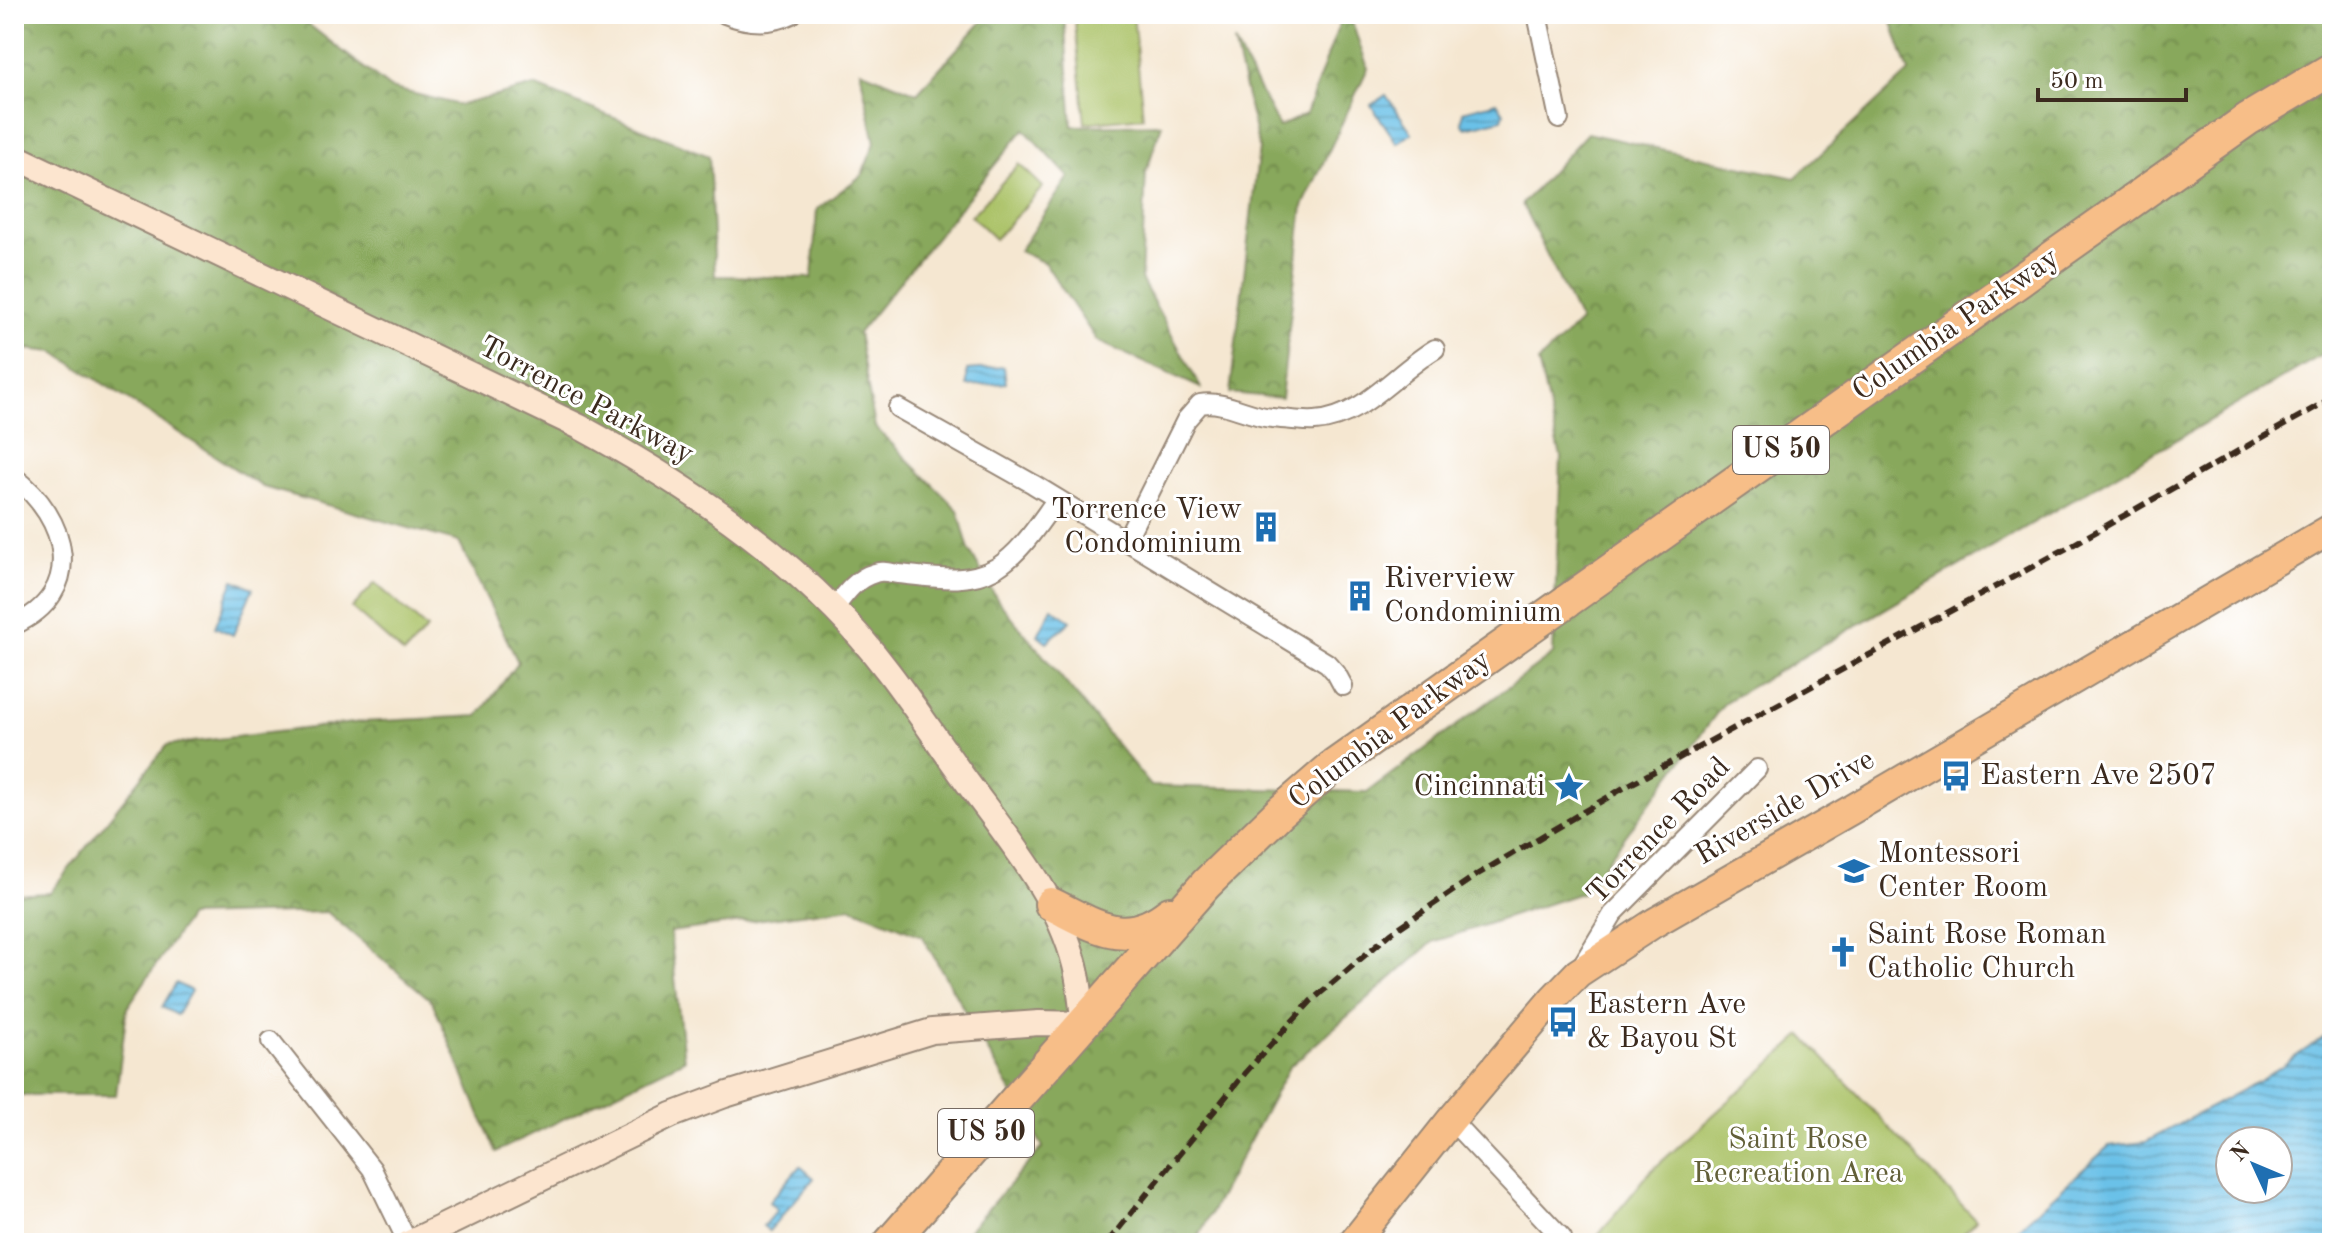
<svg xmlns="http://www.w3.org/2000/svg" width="2346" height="1257" viewBox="0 0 2346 1257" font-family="'Old Standard TT',serif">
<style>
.forest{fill:url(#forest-crowns);stroke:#62693d;stroke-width:2}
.green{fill:#abc268;stroke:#737643;stroke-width:2}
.water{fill:url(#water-rules);stroke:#537683;stroke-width:2;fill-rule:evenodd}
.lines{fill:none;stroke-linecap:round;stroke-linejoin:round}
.street-casing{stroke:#988878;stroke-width:22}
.secondary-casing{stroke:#988878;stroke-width:28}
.primary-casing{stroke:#988878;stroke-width:32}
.highway-casing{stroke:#988878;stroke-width:36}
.street{stroke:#fff;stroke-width:18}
.secondary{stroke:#fce5cf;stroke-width:24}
.primary{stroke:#f7be88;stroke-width:28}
.highway{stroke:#f7be88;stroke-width:32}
.rail{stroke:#3b2a1e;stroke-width:6;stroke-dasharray:12 6;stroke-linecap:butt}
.labels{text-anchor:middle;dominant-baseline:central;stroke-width:6;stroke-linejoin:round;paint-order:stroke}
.shield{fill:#fff;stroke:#766a62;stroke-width:2}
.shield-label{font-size:28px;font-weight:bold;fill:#3b2a1e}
.street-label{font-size:30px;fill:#3b2a1e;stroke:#fff}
.poi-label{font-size:30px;fill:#3b2a1e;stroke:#fff;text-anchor:start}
.park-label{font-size:30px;fill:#625f38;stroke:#fff}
</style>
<defs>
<pattern id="forest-crowns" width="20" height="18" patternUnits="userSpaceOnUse" patternTransform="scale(2)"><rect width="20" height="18" fill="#88a85c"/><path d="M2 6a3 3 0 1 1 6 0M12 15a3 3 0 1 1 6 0" fill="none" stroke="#70894b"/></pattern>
<pattern id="water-rules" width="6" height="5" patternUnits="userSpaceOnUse" patternTransform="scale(2)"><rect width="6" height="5" fill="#6bc1e8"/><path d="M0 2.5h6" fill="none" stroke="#599dbb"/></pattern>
</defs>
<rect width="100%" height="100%" fill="#fff"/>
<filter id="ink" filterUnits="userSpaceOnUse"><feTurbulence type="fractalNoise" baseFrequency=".0125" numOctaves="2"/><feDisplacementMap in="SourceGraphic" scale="16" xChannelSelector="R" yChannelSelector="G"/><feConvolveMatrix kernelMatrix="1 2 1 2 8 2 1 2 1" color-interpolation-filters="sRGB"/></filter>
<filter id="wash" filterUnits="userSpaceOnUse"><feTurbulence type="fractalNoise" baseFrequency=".006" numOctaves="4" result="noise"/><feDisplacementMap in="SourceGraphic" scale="32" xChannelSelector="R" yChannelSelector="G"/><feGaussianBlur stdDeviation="1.8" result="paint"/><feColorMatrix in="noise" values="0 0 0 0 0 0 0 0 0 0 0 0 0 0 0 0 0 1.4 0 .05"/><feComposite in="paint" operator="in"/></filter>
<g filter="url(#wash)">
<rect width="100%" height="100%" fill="#f5e7d1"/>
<!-- forest -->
<g class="forest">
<polygon points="14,14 254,14 304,21 390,88 460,105 535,86 709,156 715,276 812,278 817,209 862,175 875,143 860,70 917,93 989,14 1064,14 1072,126 1162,124 1146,172 1141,279 1201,388 1097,341 1045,263 1019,251 1069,177 1024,129 858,333 875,427 958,510 969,550 998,601 1151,786 1367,792 1553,654 1561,457 1538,362 1580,322 1522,204 1587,133 1795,178 1909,72 1889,14 2332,14 2332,349 1725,702 1584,892 1433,942 1289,1067 1195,1243 957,1243 1043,1147 922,936 851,907 670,932 684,1060 496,1152 432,1001 327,912 189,916 127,1008 116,1095 14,1095 14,895 50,893 167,745 361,722 478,716 518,662 459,542 263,487 54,352 14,348"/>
<polygon points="1343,14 1349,14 1368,68 1303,206 1281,398 1230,393 1259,148 1234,42 1279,127 1306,114"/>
</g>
<!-- green -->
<g class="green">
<polygon points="1074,14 1133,14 1143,117 1085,123"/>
<polygon points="1019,164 1043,187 995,239 971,216"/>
<polygon points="375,583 427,629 404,654 352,608"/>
<polygon points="1802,1035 1976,1220 1955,1243 1592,1243 1650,1172"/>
</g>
<!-- water -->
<g class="water">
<polygon points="1386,95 1412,133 1397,143 1371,105"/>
<polygon points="1497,102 1504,113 1502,119 1466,128 1462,124 1463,111"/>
<polygon points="1004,367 1006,383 967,386 967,370"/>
<polygon points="234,580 253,588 233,635 215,627"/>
<polygon points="1052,608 1071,621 1047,642 1038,635"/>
<polygon points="176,983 191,991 177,1015 162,1007"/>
<path d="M 2332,1032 L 2332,1243 L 2002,1243 L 2109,1146 L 2146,1142 L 2261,1080 ZM 2230,1141 L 2278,1141 L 2278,1189 L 2230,1189 Z"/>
<polygon points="800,1166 814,1178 769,1231 763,1226 777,1210 769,1202"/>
</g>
</g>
<g filter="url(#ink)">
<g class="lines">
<!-- street casing -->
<g class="street-casing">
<g id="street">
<path d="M 725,14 C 747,23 770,25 792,14"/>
<polyline points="1537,14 1559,119"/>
<polyline points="898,408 1033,484 1327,663 1336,673 1343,686"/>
<path d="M 14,477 C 68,518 87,592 14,625"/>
<path d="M 1125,542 L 1186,420 L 1200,404 C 1225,400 1248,416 1272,418 C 1286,419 1301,422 1315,421 C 1363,418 1396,372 1435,349"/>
<path d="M 834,609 C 845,594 856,578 875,573 C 882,570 891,573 899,574 C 932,577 965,585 996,568 C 1022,552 1039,523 1057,499"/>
<polyline points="1581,967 1613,914 1757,769"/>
<polyline points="271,1041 372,1169 408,1243"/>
<polyline points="1451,1120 1562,1238"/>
</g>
</g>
<!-- secondary casing -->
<g class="secondary-casing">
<path id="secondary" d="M 14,156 L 580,427 C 672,477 761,535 835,610 C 885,660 923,721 964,778 C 1006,836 1057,894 1075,965 C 1080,984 1081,1005 1084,1024 L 1039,1023 L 932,1031 L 725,1095 L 672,1115 L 409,1243"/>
</g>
<!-- primary casing -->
<g class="primary-casing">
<polyline id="primary" points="1353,1243 1451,1120 1553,999 1578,973 1654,923 1851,810 2332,528"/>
</g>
<!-- highway casing -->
<g class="highway-casing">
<g id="highway">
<path d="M 1051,904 C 1096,926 1125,949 1170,913"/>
<polyline points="890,1243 1206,884 1279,813 1331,768 2248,119 2332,69"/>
</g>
</g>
<!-- street -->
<use href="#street" class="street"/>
<!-- secondary -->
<use href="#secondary" class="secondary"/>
<!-- primary -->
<use href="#primary" class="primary"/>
<!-- highway -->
<use href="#highway" class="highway"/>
<!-- rail -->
<polyline class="rail" points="1107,1243 1245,1073 1311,1001 1391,933 1478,874 1627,786 2067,548 2332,398"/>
</g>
</g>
<!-- icons -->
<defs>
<g id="building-bare" transform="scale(2.4)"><path d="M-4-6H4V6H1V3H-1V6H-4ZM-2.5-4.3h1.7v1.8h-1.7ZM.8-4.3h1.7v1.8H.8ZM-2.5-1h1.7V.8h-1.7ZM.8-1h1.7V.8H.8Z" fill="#1f6fb2" stroke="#fff" stroke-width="2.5" paint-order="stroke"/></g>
<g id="bus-bare" transform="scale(2.4)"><path d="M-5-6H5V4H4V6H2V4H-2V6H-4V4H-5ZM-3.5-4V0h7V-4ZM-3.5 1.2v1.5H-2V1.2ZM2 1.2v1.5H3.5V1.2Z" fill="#1f6fb2" stroke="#fff" stroke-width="2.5" paint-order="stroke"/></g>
<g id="sight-bare" transform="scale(2.4)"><path d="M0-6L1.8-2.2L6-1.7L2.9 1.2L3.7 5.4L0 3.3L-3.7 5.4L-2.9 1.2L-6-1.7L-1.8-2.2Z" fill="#1f6fb2" stroke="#fff" stroke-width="2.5" paint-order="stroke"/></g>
<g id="school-bare" transform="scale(2.4)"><path d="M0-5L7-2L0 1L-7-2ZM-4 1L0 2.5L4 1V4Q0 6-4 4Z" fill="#1f6fb2" stroke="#fff" stroke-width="2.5" paint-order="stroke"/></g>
<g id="church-bare" transform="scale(2.4)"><path d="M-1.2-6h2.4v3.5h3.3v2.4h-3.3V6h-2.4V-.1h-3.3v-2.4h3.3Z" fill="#1f6fb2" stroke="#fff" stroke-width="2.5" paint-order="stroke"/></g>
</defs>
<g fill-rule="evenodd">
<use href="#building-bare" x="1266" y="527"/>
<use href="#building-bare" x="1360" y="596"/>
<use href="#bus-bare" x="1956" y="776"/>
<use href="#sight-bare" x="1569" y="787"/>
<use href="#school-bare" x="1854" y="871"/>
<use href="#church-bare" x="1843" y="952"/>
<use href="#bus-bare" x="1563" y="1022"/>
</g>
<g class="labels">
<!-- shield labels -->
<g class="shield">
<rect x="1733" y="426" width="96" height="48" rx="6"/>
<rect x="938" y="1109" width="96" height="48" rx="6"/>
</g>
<g class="shield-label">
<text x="1781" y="450">US 50</text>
<text x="986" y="1133">US 50</text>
</g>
<!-- street labels -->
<g class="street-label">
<text transform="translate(1956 325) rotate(-35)">Columbia Parkway</text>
<text transform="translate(586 401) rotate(28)">Torrence Parkway</text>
<text transform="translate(1390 730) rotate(-37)">Columbia Parkway</text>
<text transform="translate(1785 808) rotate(-30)">Riverside Drive</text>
<text transform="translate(1659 831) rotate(-46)">Torrence Road</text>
</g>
<!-- poi labels -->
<g class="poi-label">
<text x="1242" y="510" text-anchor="end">Torrence View<tspan x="1242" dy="34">Condominium</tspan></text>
<text x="1384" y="579">Riverview<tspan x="1384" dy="34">Condominium</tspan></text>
<text x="1980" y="776">Eastern Ave 2507</text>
<text x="1545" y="787" text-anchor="end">Cincinnati</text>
<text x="1878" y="854">Montessori<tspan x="1878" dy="34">Center Room</tspan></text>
<text x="1867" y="935">Saint Rose Roman<tspan x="1867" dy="34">Catholic Church</tspan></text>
<text x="1587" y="1005">Eastern Ave<tspan x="1587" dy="34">&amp; Bayou St</tspan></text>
</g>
<!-- park labels -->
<g class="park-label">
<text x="1798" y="1140">Saint Rose<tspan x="1798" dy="34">Recreation Area</tspan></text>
</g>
</g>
<!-- margin -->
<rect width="2346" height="1257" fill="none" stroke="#fff" stroke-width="48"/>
<!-- north arrow -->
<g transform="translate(2254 1165) rotate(314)"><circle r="38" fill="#ffffff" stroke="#b1aaa5" stroke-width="2"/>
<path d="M0-6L14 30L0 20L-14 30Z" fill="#1f6fb2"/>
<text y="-12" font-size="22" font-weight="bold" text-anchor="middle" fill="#3b2a1e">N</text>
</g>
<!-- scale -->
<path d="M2038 88v12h148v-12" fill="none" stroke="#3b2a1e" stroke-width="4"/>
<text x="2050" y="88" font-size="24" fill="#3b2a1e" stroke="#ffffff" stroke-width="6" paint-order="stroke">50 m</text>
</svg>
